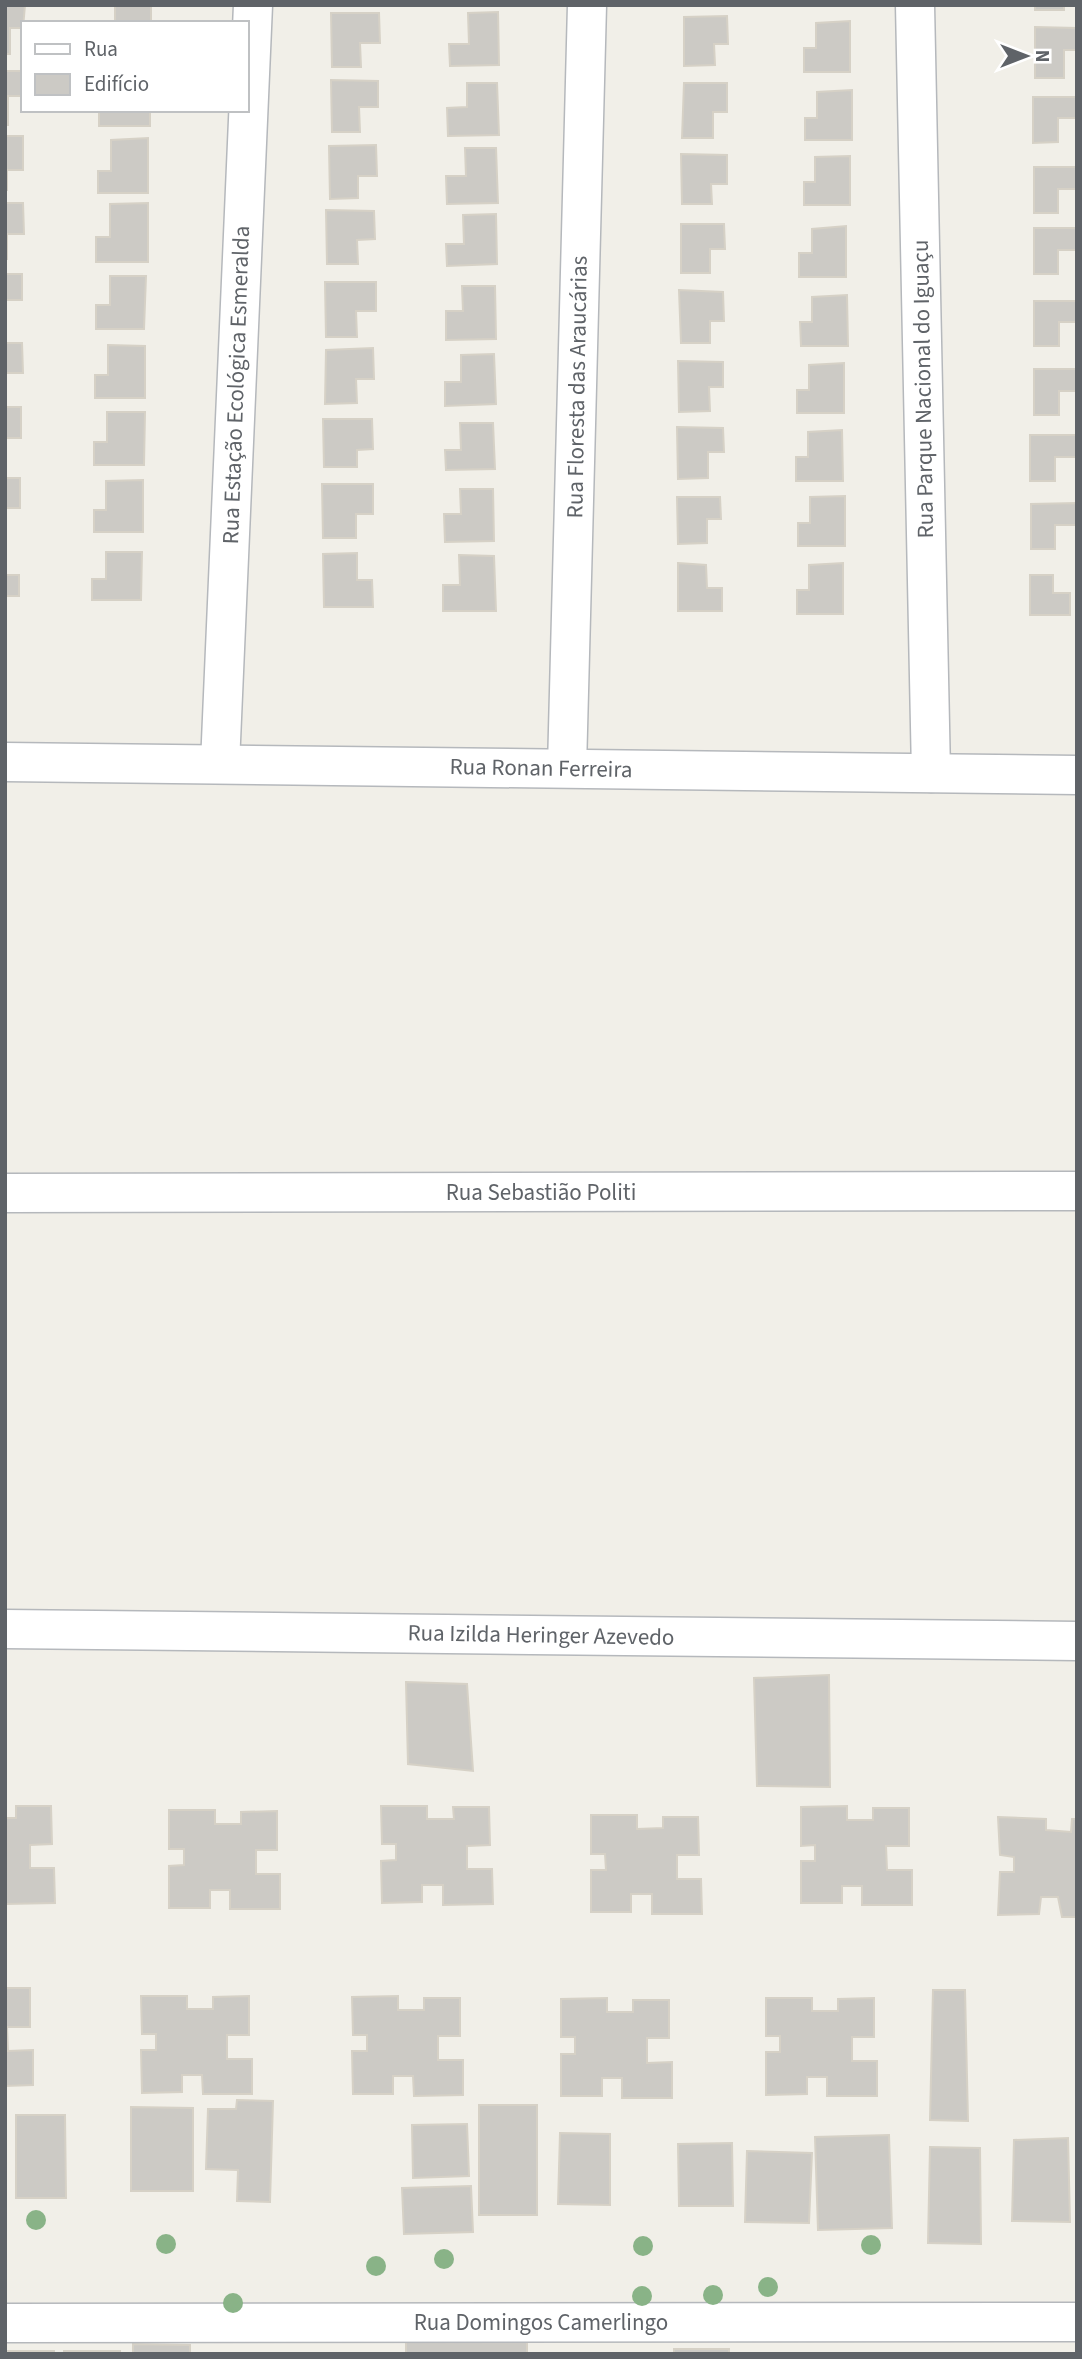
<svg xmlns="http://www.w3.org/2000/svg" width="1082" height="2359" viewBox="0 0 1082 2359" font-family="'Source Sans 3',sans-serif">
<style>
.building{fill:#cccac5;stroke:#d6d1c6;stroke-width:2}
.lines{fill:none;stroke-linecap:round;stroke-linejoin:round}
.minor-casing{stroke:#b5b8bc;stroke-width:41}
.minor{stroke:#fff;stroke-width:38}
.tree{fill:#89b387}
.labels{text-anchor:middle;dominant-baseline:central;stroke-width:6;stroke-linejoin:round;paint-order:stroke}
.street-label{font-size:23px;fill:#5f6368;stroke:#fff}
</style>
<rect width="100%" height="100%" fill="#f1efe8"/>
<!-- building -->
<g class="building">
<polygon points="5,5 25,5 23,28 10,28 10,54 5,54"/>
<rect x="115" y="5" width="36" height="18"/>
<rect x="1035" y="5" width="29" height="5"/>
<polygon points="498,12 499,65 450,66 449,44 469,44 468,13"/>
<polygon points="331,13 379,13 380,43 360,43 361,67 332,67"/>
<polygon points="727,16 728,44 714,44 715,65 684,66 684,17"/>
<polygon points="850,21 850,72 804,72 804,48 816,48 816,23"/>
<polygon points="1035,27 1077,28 1077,50 1064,50 1064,78 1035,78"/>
<polygon points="5,71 23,71 23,96 8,96 8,125 5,125"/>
<polygon points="331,80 378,81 378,107 359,107 360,132 332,132"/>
<polygon points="467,83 497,83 499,135 448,136 447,108 467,107"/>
<polygon points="684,83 727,83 727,112 713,112 713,138 682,138"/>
<polygon points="852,90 852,140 805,140 805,118 817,118 817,92"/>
<polygon points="1033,97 1077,97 1077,118 1058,118 1058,142 1033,143"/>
<rect x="99" y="110" width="51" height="16"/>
<polygon points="5,136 23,136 23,170 7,170 7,191"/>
<polygon points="148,138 148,193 98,193 98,171 111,171 111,140"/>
<polygon points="376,145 377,176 358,176 358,198 330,199 329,146"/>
<polygon points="465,148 496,148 498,203 447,204 446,176 466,176"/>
<polygon points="681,154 727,155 727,184 711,184 712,204 682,204"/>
<polygon points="850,156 850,205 804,205 804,182 815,182 815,157"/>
<polygon points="1034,167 1077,167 1077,189 1058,189 1058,213 1034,213"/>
<polygon points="5,203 23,203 24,234 7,234 7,260"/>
<polygon points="148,203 148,262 96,262 96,237 110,237 110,204"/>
<polygon points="326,210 374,211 375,239 357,240 358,264 327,264"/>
<polygon points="496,214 497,264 447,266 446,244 464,244 463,215"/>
<polygon points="681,224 724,224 725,249 710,249 710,273 681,273"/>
<polygon points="846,226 846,277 799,277 799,253 812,253 812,229"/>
<polygon points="1034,228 1077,228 1077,250 1058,250 1058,274 1034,274"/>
<rect x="5" y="274" width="17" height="26"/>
<polygon points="110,276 146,276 144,329 96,329 96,305 110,305"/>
<polygon points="325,282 376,282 376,311 356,311 357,337 326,337"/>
<polygon points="462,286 495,286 496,339 446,340 446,311 463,311"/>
<polygon points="679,290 723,292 724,321 710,321 710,343 681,343"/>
<polygon points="847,295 848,346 801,346 800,322 812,322 812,297"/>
<polygon points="1034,301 1077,301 1077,322 1059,322 1059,346 1034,346"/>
<polygon points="5,343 22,343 23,373 5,373"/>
<polygon points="108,345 145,346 145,398 95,398 95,375 108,375"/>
<polygon points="373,348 374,379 356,379 357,403 325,404 326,350"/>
<polygon points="494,354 496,404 445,406 445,382 461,382 461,355"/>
<polygon points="678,361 723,362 723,387 709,387 710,411 679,412"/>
<polygon points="844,363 844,413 797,413 797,390 809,390 809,365"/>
<polygon points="1034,369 1077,369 1077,391 1059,391 1059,415 1034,415"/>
<rect x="5" y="407" width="16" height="31"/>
<polygon points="107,412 145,412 144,465 94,465 94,442 107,442"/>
<polygon points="323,419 372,419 373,449 357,450 357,467 324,467"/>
<polygon points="460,423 493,423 495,469 446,470 445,450 461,450"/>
<polygon points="677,427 723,428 724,452 708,452 708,478 678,479"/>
<polygon points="842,430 843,481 796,481 796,457 808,457 808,432"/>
<polygon points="1030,435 1076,435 1076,457 1055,457 1055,481 1030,481"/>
<rect x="5" y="478" width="15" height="30"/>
<polygon points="143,480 143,532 94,532 94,510 106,510 106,481"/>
<polygon points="322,484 373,484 373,514 356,514 356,538 323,538"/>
<polygon points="460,489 493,489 494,541 445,542 444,514 461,514"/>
<polygon points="845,496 845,546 798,546 798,523 810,523 810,497"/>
<polygon points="677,497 720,497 721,519 707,519 707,543 678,544"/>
<polygon points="1076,503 1076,525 1055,525 1055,549 1031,549 1031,504"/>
<polygon points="106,552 142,552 141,600 92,600 92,579 106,579"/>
<polygon points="357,553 357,580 372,580 373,607 324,607 323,554"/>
<polygon points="459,555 494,556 496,611 443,611 443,585 460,585"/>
<polygon points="678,563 706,565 707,588 722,588 722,611 678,611"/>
<polygon points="843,563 843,614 797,614 797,590 809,590 809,565"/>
<rect x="5" y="575" width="14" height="21"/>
<polygon points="1030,575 1053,575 1053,593 1070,593 1070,615 1030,615"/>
<polygon points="829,1675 830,1787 757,1786 754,1678"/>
<polygon points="406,1682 467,1684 473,1771 408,1764"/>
<polygon points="16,1806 51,1806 52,1844 30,1845 30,1868 54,1868 55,1903 5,1904 5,1818 16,1818"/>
<polygon points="381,1806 427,1806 427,1819 454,1819 453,1807 489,1807 490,1845 467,1846 467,1869 492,1869 493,1904 443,1905 443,1885 422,1885 422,1902 382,1903 381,1861 396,1860 396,1844 382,1844"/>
<polygon points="847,1806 847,1820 873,1820 873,1808 909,1808 909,1846 886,1846 887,1870 912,1870 912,1905 862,1905 862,1886 842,1886 842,1903 801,1903 801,1861 815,1861 815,1845 801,1846 801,1807"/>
<polygon points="169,1810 215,1810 215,1824 241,1824 241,1812 277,1811 277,1850 256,1850 256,1874 280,1874 280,1909 230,1909 230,1890 210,1890 210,1908 169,1908 169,1866 184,1865 184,1849 169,1849"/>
<polygon points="591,1815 637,1815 637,1829 663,1828 663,1817 698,1817 699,1855 677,1855 677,1879 701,1879 702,1914 652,1914 652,1894 631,1894 631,1912 591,1912 591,1870 606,1870 605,1854 591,1854"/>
<polygon points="998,1817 1046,1819 1046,1830 1071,1832 1072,1819 1077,1819 1077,1917 1062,1917 1058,1897 1041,1897 1039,1914 998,1915 1000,1872 1014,1872 1014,1857 1000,1855"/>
<polygon points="5,1988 30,1988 30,2027 7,2027 8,2051 33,2050 33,2085 5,2086"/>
<polygon points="933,1990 965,1990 968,2121 930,2120"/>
<polygon points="141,1996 187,1996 187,2009 213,2009 213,1997 249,1996 249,2035 227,2035 227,2059 252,2059 252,2094 203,2094 202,2075 182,2075 182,2092 142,2093 141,2050 156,2050 156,2034 142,2034"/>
<polygon points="398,1996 398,2010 424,2010 424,1998 460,1998 460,2036 438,2036 438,2060 463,2060 463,2095 414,2096 413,2076 393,2076 393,2094 353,2094 352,2051 367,2051 367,2035 353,2035 352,1997"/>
<polygon points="607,1998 607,2012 633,2012 633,2000 669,2000 669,2038 647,2038 647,2063 672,2062 672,2098 622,2098 622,2078 602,2078 602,2096 561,2096 561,2054 575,2054 575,2037 561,2037 561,1999"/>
<polygon points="766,1998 812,1998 812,2011 838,2011 838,1999 874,1998 874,2037 852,2037 852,2061 877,2061 877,2096 827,2096 827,2077 807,2077 807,2094 766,2095 766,2052 780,2052 780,2036 766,2036"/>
<polygon points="237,2100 273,2101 270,2202 237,2201 238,2170 206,2169 208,2109 236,2109"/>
<rect x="479" y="2105" width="58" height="110"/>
<polygon points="131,2107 193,2108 193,2191 131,2191"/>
<polygon points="16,2115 65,2115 66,2198 16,2198"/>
<polygon points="467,2124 469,2176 413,2178 412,2125"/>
<polygon points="560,2133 610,2134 610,2205 558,2204"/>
<polygon points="889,2135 892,2228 818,2230 815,2137"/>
<polygon points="1068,2138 1070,2222 1012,2221 1014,2140"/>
<polygon points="732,2143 733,2206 679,2206 678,2144"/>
<polygon points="930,2147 980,2148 981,2244 928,2243"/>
<polygon points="747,2151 812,2153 809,2223 745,2222"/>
<polygon points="471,2186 473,2232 404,2234 402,2188"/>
<polygon points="527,2326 527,2354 406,2354 406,2328"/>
<polygon points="133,2344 190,2345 190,2354 133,2354"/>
<rect x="674" y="2349" width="55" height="5"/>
<rect x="5" y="2351" width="49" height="3"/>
<rect x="64" y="2351" width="56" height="3"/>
</g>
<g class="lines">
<!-- minor casing -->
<g class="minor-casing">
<g id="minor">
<polyline points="915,5 931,773"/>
<polyline points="5,762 1077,775"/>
<polyline points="220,764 253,5"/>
<polyline points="567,768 587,5"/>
<polyline points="5,1193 1077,1191"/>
<polyline points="5,1629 1077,1641"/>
<polyline points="5,2323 1077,2322"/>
</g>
</g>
<!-- minor -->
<use href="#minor" class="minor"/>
</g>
<!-- trees -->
<g class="tree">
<circle cx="36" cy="2220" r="10"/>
<circle cx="166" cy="2244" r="10"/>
<circle cx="871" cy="2245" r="10"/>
<circle cx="643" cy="2246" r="10"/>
<circle cx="444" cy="2259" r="10"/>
<circle cx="376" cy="2266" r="10"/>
<circle cx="768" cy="2287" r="10"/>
<circle cx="713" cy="2295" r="10"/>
<circle cx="642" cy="2296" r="10"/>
<circle cx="233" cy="2303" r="10"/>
</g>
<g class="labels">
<!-- street labels -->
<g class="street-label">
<text transform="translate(236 385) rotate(-88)">Rua Estação Ecológica Esmeralda</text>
<text transform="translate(577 387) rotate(-89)">Rua Floresta das Araucárias</text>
<text transform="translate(923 389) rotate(-91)">Rua Parque Nacional do Iguaçu</text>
<text transform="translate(541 768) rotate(1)">Rua Ronan Ferreira</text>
<text x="541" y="1192">Rua Sebastião Politi</text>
<text transform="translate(541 1635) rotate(1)">Rua Izilda Heringer Azevedo</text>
<text x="541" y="2322">Rua Domingos Camerlingo</text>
</g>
</g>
<!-- border -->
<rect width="1082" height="2359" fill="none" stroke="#5f6368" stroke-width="14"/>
<!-- legend -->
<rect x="21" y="21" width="228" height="91" fill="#ffffff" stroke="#bfc1c3" stroke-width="2"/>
<rect x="35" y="44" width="35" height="10" fill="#ffffff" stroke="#bfc1c3" stroke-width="2"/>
<text x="84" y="56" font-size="21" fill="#5f6368">Rua</text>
<rect x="35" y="74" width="35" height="21" fill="#cccac5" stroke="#bfc1c3" stroke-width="2"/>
<text x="84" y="91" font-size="21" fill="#5f6368">Edifício</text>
<!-- north arrow -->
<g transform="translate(1026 56) rotate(90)" stroke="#ffffff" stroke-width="5" paint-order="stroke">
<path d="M0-5L12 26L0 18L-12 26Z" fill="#5f6368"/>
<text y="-10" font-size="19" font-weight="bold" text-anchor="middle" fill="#5f6368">N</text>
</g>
</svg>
